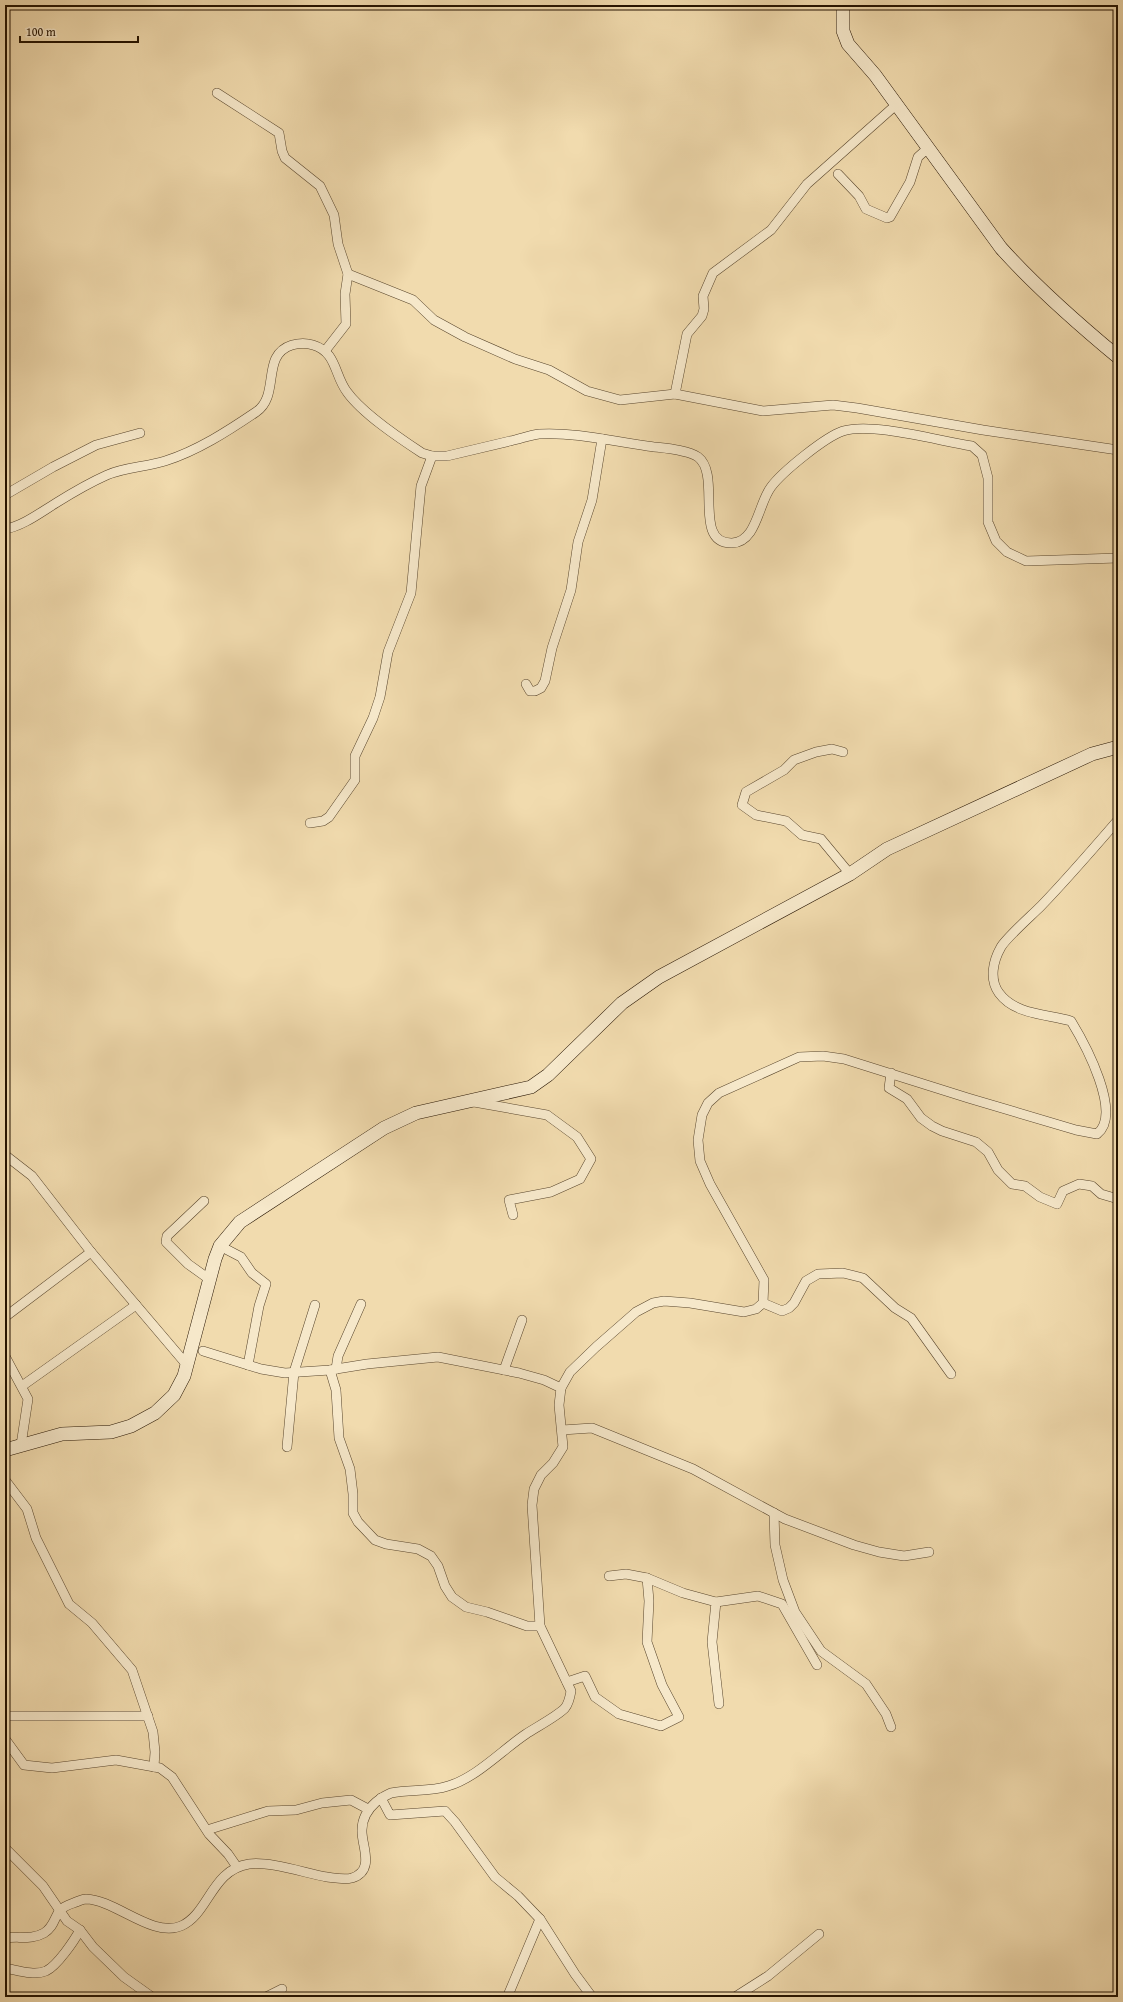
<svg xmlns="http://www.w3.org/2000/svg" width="1123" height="2002" viewBox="0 0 1123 2002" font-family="'Gentium Book Plus',serif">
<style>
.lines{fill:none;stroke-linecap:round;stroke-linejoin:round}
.street-casing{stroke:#58452c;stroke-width:10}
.secondary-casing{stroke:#251300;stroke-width:14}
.street{stroke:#f6e8ca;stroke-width:9}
.secondary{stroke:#f6e8ca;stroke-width:13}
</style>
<rect width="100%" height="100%" fill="#f1dbae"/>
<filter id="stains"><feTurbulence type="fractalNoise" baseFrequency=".005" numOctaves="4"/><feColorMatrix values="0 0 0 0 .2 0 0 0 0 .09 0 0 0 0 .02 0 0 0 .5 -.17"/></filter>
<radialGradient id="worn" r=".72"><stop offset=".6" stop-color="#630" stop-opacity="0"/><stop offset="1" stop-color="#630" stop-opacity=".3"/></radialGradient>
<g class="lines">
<!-- street casing -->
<g class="street-casing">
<g id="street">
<polyline points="217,93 279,133 282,151 285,158 320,186 334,215 338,244 348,274 345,294 346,324 325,351"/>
<polyline points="838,174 859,196 866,209 887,218 890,217 910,182 918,157 928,148"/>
<polyline points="348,274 413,300 434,320 465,337 515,359 549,370 587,391 620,400 675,394 763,411 833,405 857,408 983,430 1118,450"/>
<polyline points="675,394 687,334 702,316 704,309 703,296 713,273 771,230 807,184 897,104"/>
<polyline points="5,495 53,467 96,445 140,433"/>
<path d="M 5,529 C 23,526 41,512 56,503 C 72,493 89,483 107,475 C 125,467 146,467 165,461 C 197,451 228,431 256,412 C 281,395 260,355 292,345 C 299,343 307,343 313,345 C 337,352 334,375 347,392 C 363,414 399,438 422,453 L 432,456 L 447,456 C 468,451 489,446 510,441 C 520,439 530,435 539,434 C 575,432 611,441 647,446 C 660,448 687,449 698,457 C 722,475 692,544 732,543 C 757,542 758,504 771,487 C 782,472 825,437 843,431 C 873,422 939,441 972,446 L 982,455 L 988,478 L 988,522 L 996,541 L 1007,552 L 1026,561 L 1118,558"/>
<polyline points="526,684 530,691 535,691 541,688 545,681 552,648 571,590 578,542 592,500 602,439"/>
<polyline points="843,752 832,749 816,752 794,760 784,770 746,792 742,805 756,815 786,821 802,835 821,839 850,874"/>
<polyline points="310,823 323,821 329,817 355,780 355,756 373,718 380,697 388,652 411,593 421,486 432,456"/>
<polyline points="891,1073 889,1088 907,1099 921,1118 932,1126 942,1131 976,1142 988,1152 998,1170 1012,1184 1025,1186 1040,1197 1057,1204 1063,1191 1079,1184 1092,1186 1101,1194 1118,1199"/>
<polyline points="474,1102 547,1115 577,1137 591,1159 580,1179 551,1192 509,1200 513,1215"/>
<polyline points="5,1155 32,1176 91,1252 187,1365"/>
<polyline points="204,1201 167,1236 166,1242 188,1264 209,1279"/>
<polyline points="220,1246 241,1257 252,1273 266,1284 259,1306 248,1365"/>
<polyline points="763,1303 782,1311 789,1308 794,1303 806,1281 818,1274 843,1273 863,1278 895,1308 911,1318 951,1374"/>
<polyline points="5,1317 91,1252"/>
<polyline points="203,1351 261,1369 285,1373 330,1370 367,1364 438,1357 519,1373 544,1380 561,1388"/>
<polyline points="5,1356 28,1399 21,1445"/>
<polyline points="336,1369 338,1356 361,1304"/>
<polyline points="330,1370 336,1390 339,1438 350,1469 353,1494 353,1513 358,1522 375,1540 386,1544 418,1549 431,1556 438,1566 445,1586 452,1597 466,1607 487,1612 527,1626 540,1626"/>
<polyline points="504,1370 522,1320"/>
<polyline points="22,1386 136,1305"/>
<polyline points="562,1430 592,1428 693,1469 785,1519 854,1545 879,1552 904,1556 929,1552"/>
<polyline points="287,1447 294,1372 315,1305"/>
<polyline points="5,1480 27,1509 36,1538 69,1604 92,1623 132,1670 153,1732 155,1752 154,1767"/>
<polyline points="774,1513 775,1545 783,1580 795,1612 821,1651 866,1684 886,1714 891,1727"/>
<polyline points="609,1576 626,1574 647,1578"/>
<polyline points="716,1602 758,1596 782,1604 817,1665"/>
<polyline points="567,1682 585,1676 595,1697 619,1714 661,1726 679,1717 662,1685 647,1642 649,1601 647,1578 683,1593 716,1602 712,1642 719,1704"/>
<polyline points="5,1716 148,1716"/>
<polyline points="5,1739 24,1765 52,1768 116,1760 160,1768 172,1777 209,1834 228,1854 237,1867"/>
<polyline points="381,1798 390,1815 445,1811 455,1822 495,1877 518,1896 540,1919 575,1974 592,1997"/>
<polyline points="207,1830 268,1811 296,1810 322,1803 351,1800 368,1809"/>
<polyline points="5,1848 43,1886 67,1921 80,1930 93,1947 124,1977 152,1997"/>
<path d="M 5,1938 C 18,1936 32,1940 44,1933 C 54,1927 54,1918 60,1910 C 64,1906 71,1904 76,1902 C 79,1901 83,1899 86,1899 C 116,1900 152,1938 181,1926 C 209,1914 211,1870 249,1864 C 269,1861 305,1873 327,1877 C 335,1878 344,1880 352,1878 C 376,1870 361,1845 362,1830 C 362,1818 367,1810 376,1802 C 380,1799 386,1795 391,1793 C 410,1789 430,1792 448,1786 C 476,1778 502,1750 526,1734 C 535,1728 559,1715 565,1708 C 569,1703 570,1697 571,1691 L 540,1626 L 532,1505 L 534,1489 L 541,1475 L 553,1463 L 563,1447 L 559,1405 L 561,1388 L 570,1372 L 596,1347 L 636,1312 L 653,1303 L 664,1301 L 690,1303 L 744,1312 L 756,1309 L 763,1303 L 764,1280 L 710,1184 L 700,1161 L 698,1140 L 702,1115 L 708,1103 L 719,1093 L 799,1057 L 823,1056 L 844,1059 L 968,1098 L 1076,1130 L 1097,1134 C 1123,1114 1085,1044 1071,1021 C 1047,1014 1015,1015 999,993 C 989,979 993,961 1001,947 C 1007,937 1031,916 1041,906 C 1068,878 1093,849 1118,820"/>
<path d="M 5,1968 C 17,1970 34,1976 46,1971 C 57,1966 74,1941 80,1930"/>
<polyline points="509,1993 540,1919"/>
<polyline points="266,1997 282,1989"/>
<polyline points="735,1997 768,1976 819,1934"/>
</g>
</g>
<!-- secondary casing -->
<g class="secondary-casing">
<g id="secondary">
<path d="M 843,5 L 843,31 L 848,44 L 875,75 L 1001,248 C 1037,288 1077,323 1118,357"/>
<polyline points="5,1450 62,1434 111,1432 131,1426 155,1413 174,1395 184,1376 215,1259 220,1246 240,1222 384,1128 416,1113 531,1087 548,1075 622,1003 659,977 850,874 887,849 1092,754 1118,747"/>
</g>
</g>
<!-- street -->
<use href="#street" class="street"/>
<!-- secondary -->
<use href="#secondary" class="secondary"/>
</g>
<!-- margin -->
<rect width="1123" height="2002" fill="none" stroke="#f1dbae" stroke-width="20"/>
<rect x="6" y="6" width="1111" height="1990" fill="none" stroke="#251300" stroke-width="2"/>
<rect x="10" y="10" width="1103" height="1982" fill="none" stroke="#251300"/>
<!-- scale -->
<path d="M20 36v6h118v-6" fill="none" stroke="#251300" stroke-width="2"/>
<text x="26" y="36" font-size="12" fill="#251300" stroke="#f6e8ca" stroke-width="3" paint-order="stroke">100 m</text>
<rect width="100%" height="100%" filter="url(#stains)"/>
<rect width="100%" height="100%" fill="url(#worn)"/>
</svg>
